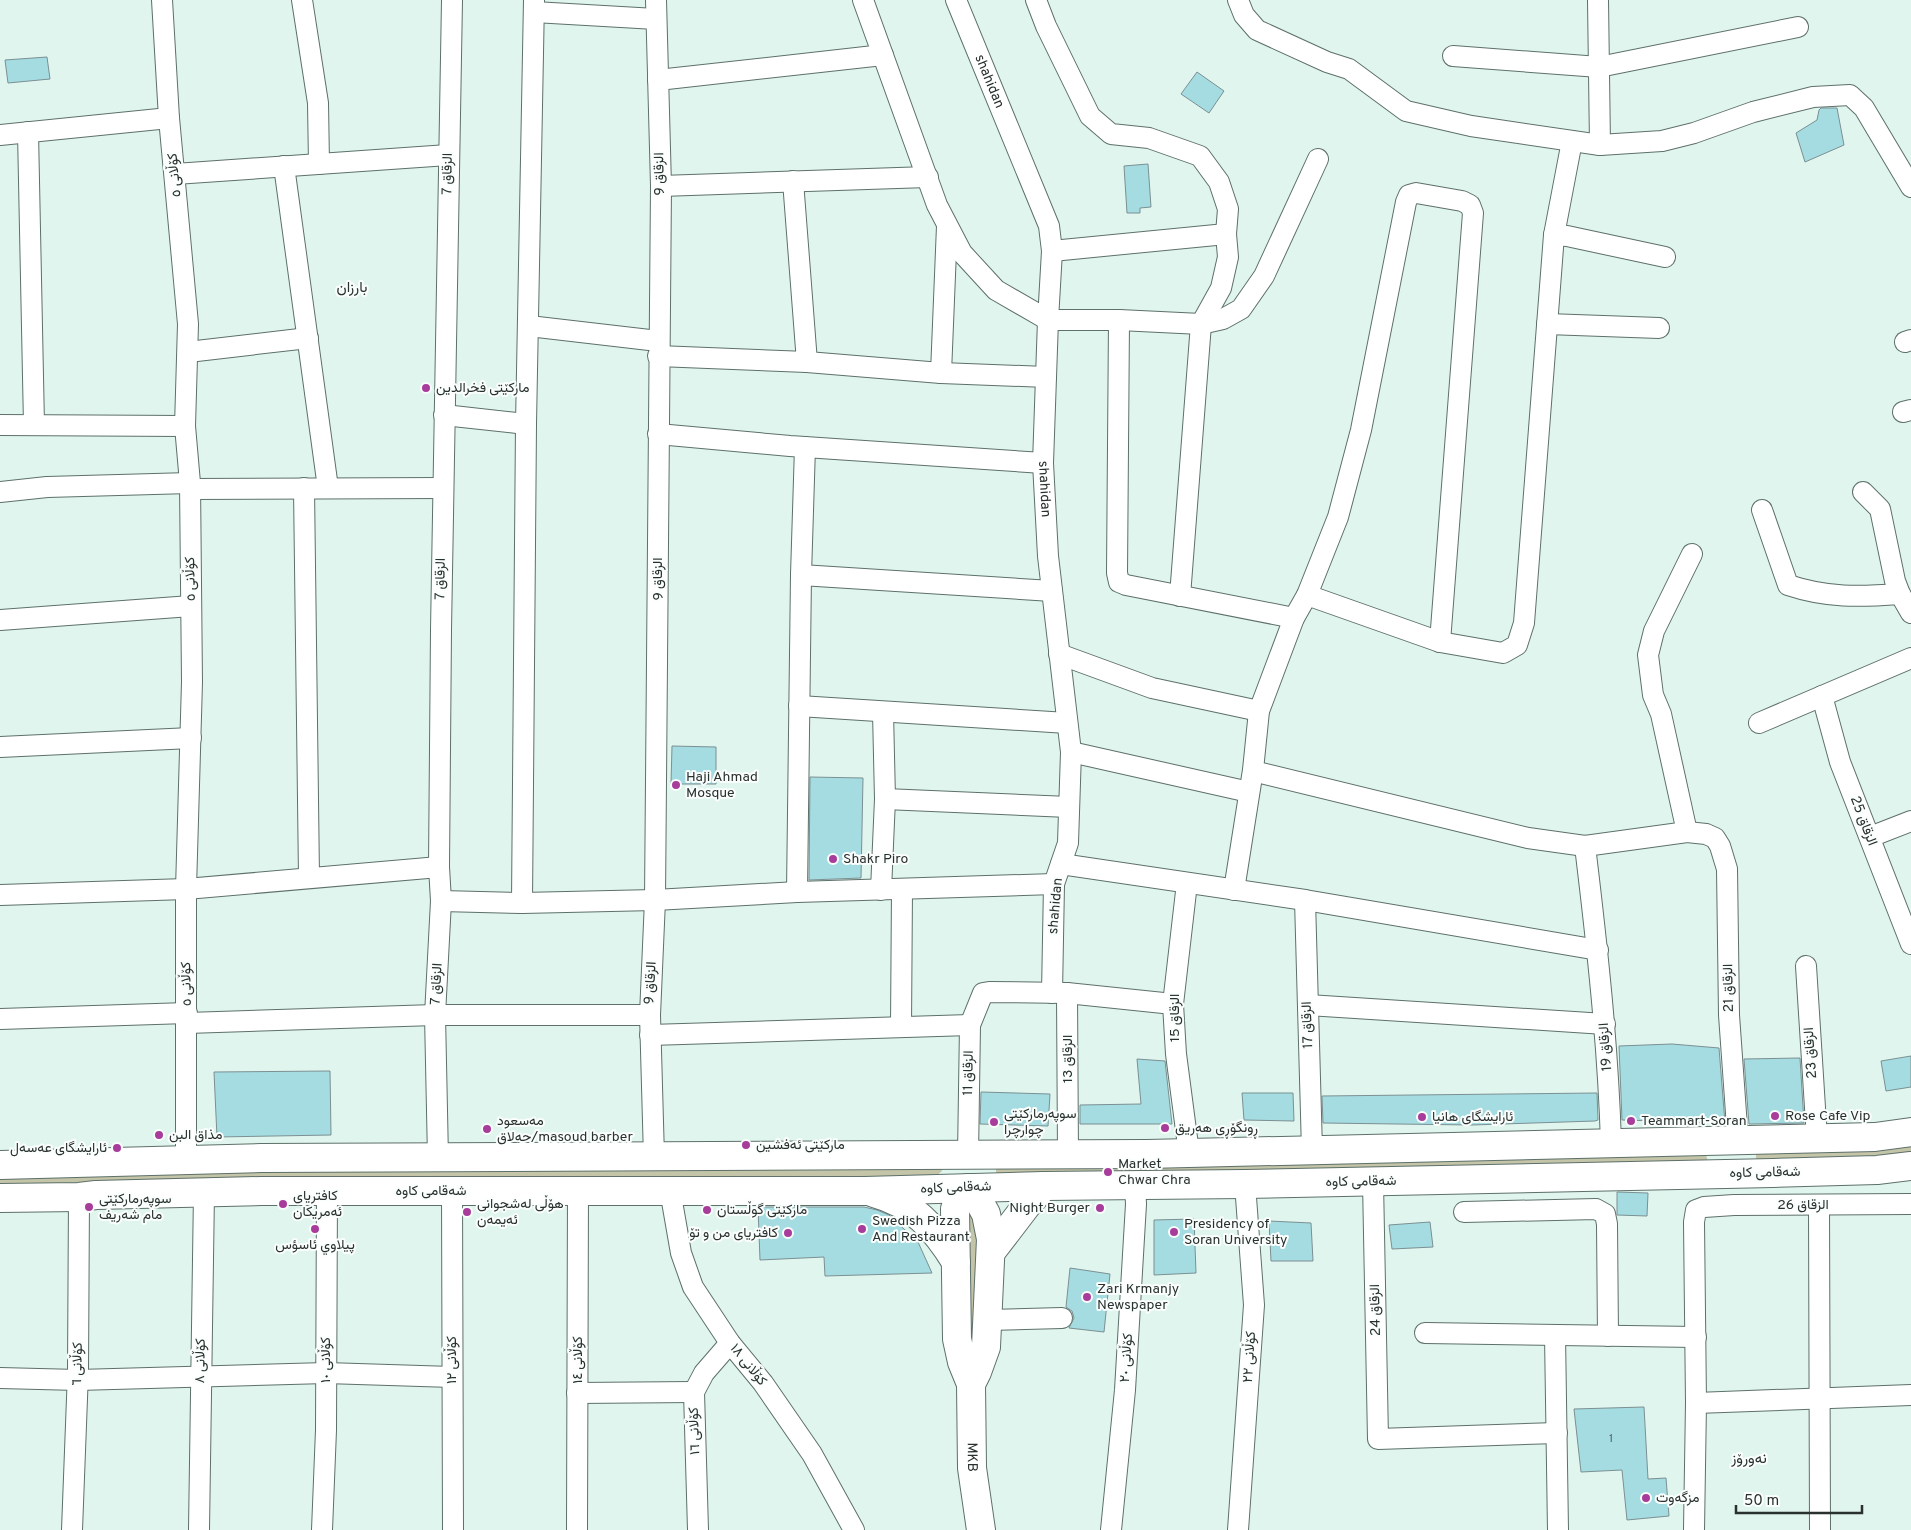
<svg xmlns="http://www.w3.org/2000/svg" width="1911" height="1530" viewBox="0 0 1911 1530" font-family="Overpass,Vazirmatn,sans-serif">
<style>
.green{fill:#c3c4a8}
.building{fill:#a5dce2;stroke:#7b9092}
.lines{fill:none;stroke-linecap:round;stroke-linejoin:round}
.minor-casing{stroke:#5d7069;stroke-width:22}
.secondary-casing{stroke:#5d7069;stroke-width:30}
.primary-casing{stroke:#5d7069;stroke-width:30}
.minor{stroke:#fff;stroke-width:20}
.secondary{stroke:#fff;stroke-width:28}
.primary{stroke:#fff;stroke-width:28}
.poi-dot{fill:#a83c9b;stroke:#fafefd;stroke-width:2}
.labels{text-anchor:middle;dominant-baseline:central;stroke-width:4;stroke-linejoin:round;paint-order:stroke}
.number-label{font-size:11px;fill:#485c5b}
.street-label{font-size:14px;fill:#29312e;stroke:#fafefd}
.poi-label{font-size:14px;fill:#29312e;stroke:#fafefd;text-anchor:start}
.neighbourhood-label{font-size:15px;fill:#29312e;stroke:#fafefd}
</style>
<rect width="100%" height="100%" fill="#e0f5ee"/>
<!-- green -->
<g class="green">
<polygon points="1911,1145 1911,1156 1756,1164 1756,1153 1868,1151"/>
<polygon points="1706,1155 1709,1165 996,1174 996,1169"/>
<polygon points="940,1166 942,1171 935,1177 0,1188 0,1176 274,1171"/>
<polygon points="973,1211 982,1223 976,1348 970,1343 963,1216"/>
</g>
<!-- building -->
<g class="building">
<polygon points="47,57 50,79 8,83 5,60"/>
<polygon points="1197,72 1224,91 1209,113 1181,94"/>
<polygon points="1821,108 1837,108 1844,145 1805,162 1796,133 1817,120 1819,110"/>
<polygon points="1148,164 1151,207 1140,208 1140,213 1127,213 1124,166"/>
<polygon points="672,746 716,747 716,784 671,784"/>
<polygon points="810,777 863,778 861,878 809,880"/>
<polygon points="1672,1044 1719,1048 1725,1123 1622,1120 1619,1046"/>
<polygon points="1911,1056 1911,1087 1886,1091 1881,1061"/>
<polygon points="1800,1058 1804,1123 1749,1124 1744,1059"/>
<polygon points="1137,1059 1165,1061 1172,1124 1080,1124 1080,1105 1141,1104"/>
<polygon points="330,1071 331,1135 217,1137 214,1072"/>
<polygon points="981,1092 1050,1094 1048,1126 980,1124"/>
<polygon points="1242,1093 1293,1093 1294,1121 1244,1120"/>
<polygon points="1597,1093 1598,1120 1595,1121 1472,1125 1323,1123 1322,1096"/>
<polygon points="1617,1192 1648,1193 1647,1216 1617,1215"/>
<polygon points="758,1207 864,1207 877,1210 889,1215 918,1242 932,1273 825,1276 824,1257 760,1260"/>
<polygon points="1194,1219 1196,1273 1154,1275 1154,1220"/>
<polygon points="1269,1221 1311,1223 1313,1261 1271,1261"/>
<polygon points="1430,1222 1433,1247 1392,1249 1389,1225"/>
<polygon points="1070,1268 1110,1274 1104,1332 1069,1328 1074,1318 1072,1311 1066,1307"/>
<polygon points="1644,1407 1648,1479 1666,1478 1669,1516 1627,1520 1622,1470 1581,1472 1574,1409"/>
</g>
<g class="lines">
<!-- minor casing -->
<g class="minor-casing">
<g id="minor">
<polyline points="162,0 169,118 188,324 185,426 190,483 192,682 186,889 186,1160"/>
<polyline points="302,0 318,103 319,164"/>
<polyline points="863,0 937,205 962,253 996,290 1048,320 1119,320 1201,324 1223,319 1241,309 1264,276 1318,159"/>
<path id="s1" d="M 956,0 L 1049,226 L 1052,251 L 1048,320 L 1043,463 L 1048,556 L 1071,752 L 1068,843 L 1054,884 L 1052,993"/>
<polyline points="1036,0 1046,26 1090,116 1111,134 1149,138 1200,156 1219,182 1228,209 1226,234 1228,257 1221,288 1201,324 1180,596"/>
<polyline points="1238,0 1244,15 1257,30 1327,62 1349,69 1406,111 1471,126 1600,145 1662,141 1694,133 1753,112 1813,97 1850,95 1864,108 1911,187"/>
<polyline points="1598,0 1600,145"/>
<polyline points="534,12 656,19"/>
<polyline points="1453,56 1599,67 1798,27"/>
<polyline points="658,80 883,55"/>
<polyline points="28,132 34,425"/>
<polyline points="0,135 169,118"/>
<polyline points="284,166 328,488"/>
<polyline points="175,174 448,155"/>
<polyline points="661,186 928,177"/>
<polyline points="1554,235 1567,236 1665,257"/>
<polyline points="1052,251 1226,234"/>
<polyline points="1119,320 1117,573 1119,582 1126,585 1294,618"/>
<polyline points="1547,324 1659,328"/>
<polyline points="529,326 658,341"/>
<polyline points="1905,342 1911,340"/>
<polyline points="188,352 308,338"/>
<polyline points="658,356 807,362 793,181"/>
<polyline points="807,362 941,373 947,226"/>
<polyline points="941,373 1046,377"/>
<polyline points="1903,412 1911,410"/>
<polyline points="444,415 526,424"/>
<polyline points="0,425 185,426"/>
<polyline points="658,434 790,446 1043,463"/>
<polyline points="805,447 801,575 1052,591"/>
<polyline points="304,488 309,877"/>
<polyline points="190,489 443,488"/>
<polyline points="0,492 47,487 190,483"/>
<polyline points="1863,492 1880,509 1895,581 1900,594 1911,613"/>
<path d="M 1762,510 L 1788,585 C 1827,598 1859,597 1900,594"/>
<polyline points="1307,595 1440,642 1503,653 1517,645 1524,623 1554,235 1572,141"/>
<polyline points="0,620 191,606"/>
<polyline points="1059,654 1152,688 1259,711"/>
<polyline points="1822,696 1840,762 1911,944"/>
<polyline points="799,706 1067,723"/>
<polyline points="1759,723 1911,658"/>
<polyline points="0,747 191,738"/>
<polyline points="1071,752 1249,792"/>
<polyline points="1253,771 1528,838 1585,846 1687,832 1706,834 1715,838 1720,846 1727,869 1729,1015 1738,1141"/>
<polyline points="885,799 1069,807"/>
<polyline points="1687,832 1661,714 1653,695 1648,655 1654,631 1692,554"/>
<polyline points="1870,837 1911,821"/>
<path d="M 1585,846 C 1597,945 1608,1044 1611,1143"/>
<polyline points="1061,864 1305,900 1598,950"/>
<polyline points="1187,883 1173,1004 1176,1054 1189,1153"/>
<polyline points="881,890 885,799 883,712"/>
<polyline points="1234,890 1253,770 1259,711 1294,618 1307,595 1338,517 1361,430 1406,202 1409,195 1416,193 1462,201 1470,205 1473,213 1440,642"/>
<polyline points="797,892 801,575"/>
<polyline points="0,895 186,889 439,867"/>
<polyline points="1305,900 1312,1150"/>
<polyline points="441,901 522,903 655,900 797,892 1054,884"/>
<polyline points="522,903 526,424 534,0"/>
<polyline points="1806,966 1817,1139"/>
<polyline points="1067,993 1068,1155"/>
<polyline points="1308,1005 1605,1024"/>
<polyline points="0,1019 187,1013"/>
<polyline points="187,1023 435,1015 650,1015"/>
<polyline points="901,1027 902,889"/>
<polyline points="650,1035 970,1025"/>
<polyline points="968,1156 970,1025 983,993 989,992 1067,993 1173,1004"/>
<polyline points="654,1157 650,1015 655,900 661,186 656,0"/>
<polyline points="438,1158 435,1015 441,901 439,867 441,630 452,0"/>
<polyline points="1373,1182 1378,1439 1557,1433"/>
<polyline points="452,1190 453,1530"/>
<polyline points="670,1190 681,1253 693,1287 730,1343 763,1383 812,1454 854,1530"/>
<polyline points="1819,1205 1820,1530"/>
<polyline points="1464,1212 1596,1209 1605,1214 1607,1224 1608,1336"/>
<polyline points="988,1320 1062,1318"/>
<polyline points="1425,1333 1696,1337"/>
<polyline points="1555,1335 1558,1530"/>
<polyline points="0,1378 78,1380 326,1373 452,1377"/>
<polyline points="577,1393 694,1392"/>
<polyline points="1696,1403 1911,1395"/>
<polyline points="72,1530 78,1372 79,1197"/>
<polyline points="199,1530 204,1192"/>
<polyline points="322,1530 326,1430 327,1191"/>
<polyline points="577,1530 578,1190"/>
<polyline points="698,1530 694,1392 704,1373 730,1343"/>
<polyline points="1111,1530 1125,1390 1136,1204 1135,1185"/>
<polyline points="1238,1530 1254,1305 1245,1184"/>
<polyline points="1694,1530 1696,1403 1694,1222 1696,1210 1704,1207 1734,1205 1911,1204"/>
</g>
</g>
<!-- secondary casing -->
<g class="secondary-casing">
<g id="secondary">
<path id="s2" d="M 971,1384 L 977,1372 L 986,1347 L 991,1239 L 986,1214 L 980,1203 L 968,1188 L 959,1198 L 955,1209 L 957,1339 L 962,1362 L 971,1384 L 972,1468 L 981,1530"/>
</g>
</g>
<!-- primary casing -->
<g class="primary-casing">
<g id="primary">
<polyline points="0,1165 261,1158 1147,1154 1875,1137 1911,1132"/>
<path d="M 874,1193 C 914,1204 935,1228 956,1262"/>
<polyline points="0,1198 79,1197 96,1195 261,1191 865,1191 1044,1186 1245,1184 1773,1173 1877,1170 1911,1166"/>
<polyline points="991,1252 1027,1205 1044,1186"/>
</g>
</g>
<!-- minor -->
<use href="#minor" class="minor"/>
<!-- secondary -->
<use href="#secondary" class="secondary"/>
<!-- primary -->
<use href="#primary" class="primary"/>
</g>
<!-- markers -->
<g class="poi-dot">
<circle cx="426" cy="388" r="5"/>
<circle cx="676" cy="785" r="5"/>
<circle cx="833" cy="859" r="5"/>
<circle cx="1775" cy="1116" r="5"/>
<circle cx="1422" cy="1117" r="5"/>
<circle cx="1631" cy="1121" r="5"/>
<circle cx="994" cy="1122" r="5"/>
<circle cx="1165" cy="1128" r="5"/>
<circle cx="487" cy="1129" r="5"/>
<circle cx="159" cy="1135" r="5"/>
<circle cx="746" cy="1145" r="5"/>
<circle cx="117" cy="1148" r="5"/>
<circle cx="1108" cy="1172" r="5"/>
<circle cx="283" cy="1204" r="5"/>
<circle cx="89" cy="1207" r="5"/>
<circle cx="1100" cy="1208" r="5"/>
<circle cx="707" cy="1210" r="5"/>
<circle cx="467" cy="1212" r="5"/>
<circle cx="315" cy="1229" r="5"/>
<circle cx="862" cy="1229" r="5"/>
<circle cx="1174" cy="1232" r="5"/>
<circle cx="788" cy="1233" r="5"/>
<circle cx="1087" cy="1297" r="5"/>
<circle cx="1646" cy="1498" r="5"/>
</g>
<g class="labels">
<!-- number labels -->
<g class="number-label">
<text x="1611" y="1439">1</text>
</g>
<!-- street labels -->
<g class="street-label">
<text stroke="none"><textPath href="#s1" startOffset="88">shahidan</textPath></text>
<text transform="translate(448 174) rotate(-89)">الزقاق 7</text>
<text transform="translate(660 174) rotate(-91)">الزقاق 9</text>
<text transform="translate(175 175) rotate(-95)">کۆڵانی ٥</text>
<text stroke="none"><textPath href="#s1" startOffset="508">shahidan</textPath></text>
<text transform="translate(191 579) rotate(-91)">کۆڵانی ٥</text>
<text transform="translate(441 579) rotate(-89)">الزقاق 7</text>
<text transform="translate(658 579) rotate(-90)">الزقاق 9</text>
<text transform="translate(1863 821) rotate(69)">الزقاق 25</text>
<text transform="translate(1056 906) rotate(-85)">shahidan</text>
<text transform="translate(651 983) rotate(-87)">الزقاق 9</text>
<text transform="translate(187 984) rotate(-91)">کۆڵانی ٥</text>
<text transform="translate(437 984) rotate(-87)">الزقاق 7</text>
<text transform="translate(1729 988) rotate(-91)">الزقاق 21</text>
<text transform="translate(1175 1018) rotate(-90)">الزقاق 15</text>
<text transform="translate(1308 1025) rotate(-92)">الزقاق 17</text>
<text transform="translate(1606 1047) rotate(-94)">الزقاق 19</text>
<text transform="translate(1811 1053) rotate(-94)">الزقاق 23</text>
<text transform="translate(1068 1059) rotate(-90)">الزقاق 13</text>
<text transform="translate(969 1073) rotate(-89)">الزقاق 11</text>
<text transform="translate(1765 1173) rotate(-1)">شەقامی کاوە</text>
<text transform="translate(1361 1182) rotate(-1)">شەقامی کاوە</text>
<text transform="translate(956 1188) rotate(-2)">شەقامی کاوە</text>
<text x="431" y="1191">شەقامی کاوە</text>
<text x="1803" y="1205">الزقاق 26</text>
<text transform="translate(1376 1310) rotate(-91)">الزقاق 24</text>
<text transform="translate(1250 1357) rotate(-86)">کۆڵانی ٢٢</text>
<text transform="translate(1127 1358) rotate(-86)">کۆڵانی ٢٠</text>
<text transform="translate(326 1360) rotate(-90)">کۆڵانی ١٠</text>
<text transform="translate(452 1360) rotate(-90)">کۆڵانی ١٢</text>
<text transform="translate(578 1360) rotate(-90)">کۆڵانی ١٤</text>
<text transform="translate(201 1361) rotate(-89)">کۆڵانی ٨</text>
<text transform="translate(78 1364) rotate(-89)">کۆڵانی ٦</text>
<text transform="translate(748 1365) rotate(51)">کۆڵانی ١٨</text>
<text transform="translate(695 1431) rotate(-92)">کۆڵانی ١٦</text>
<text stroke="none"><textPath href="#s2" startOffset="481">MKB</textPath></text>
</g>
<!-- poi labels -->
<g class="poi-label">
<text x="436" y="388">مارکێتی فخرالدین</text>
<text x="686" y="777">Haji Ahmad<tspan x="686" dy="16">Mosque</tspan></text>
<text x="843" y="859">Shakr Piro</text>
<text x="1004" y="1114">سوپەرمارکێتی<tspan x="1004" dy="16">چوارچرا</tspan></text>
<text x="1785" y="1116">Rose Cafe Vip</text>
<text x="1432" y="1117">ئارایشگای هانیا</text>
<text x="497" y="1121">مەسعود<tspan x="497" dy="16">حەلاق/masoud barber</tspan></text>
<text x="1641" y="1121">Teammart-Soran</text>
<text x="1175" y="1128">ڕونگۆڕی هەریق</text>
<text x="169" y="1135">مذاق البن</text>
<text x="756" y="1145">مارکێتی ئەفشین</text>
<text x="107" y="1148" text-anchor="end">ئارايشگاى عەسەل</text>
<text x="1118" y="1164">Market<tspan x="1118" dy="16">Chwar Chra</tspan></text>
<text x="293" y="1196">کافتریای<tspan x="293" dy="16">ئەمریکان</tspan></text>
<text x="99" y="1199">سوپەرمارکێتی<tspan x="99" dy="16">مام شەریف</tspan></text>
<text x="477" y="1204">هۆڵی لەشجوانی<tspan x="477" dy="16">ئەیمەن</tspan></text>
<text x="1090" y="1208" text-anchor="end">Night Burger</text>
<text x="717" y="1210">مارکێتی گوڵستان</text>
<text x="872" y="1221">Swedish Pizza<tspan x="872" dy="16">And Restaurant</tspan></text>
<text x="1184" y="1224">Presidency of<tspan x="1184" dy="16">Soran University</tspan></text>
<text x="778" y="1233" text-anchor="end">کافتریای من و تۆ</text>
<text x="315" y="1245" text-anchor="middle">پيلاوي ئاسؤس</text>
<text x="1097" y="1289">Zari Krmanjy<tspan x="1097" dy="16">Newspaper</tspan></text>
<text x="1656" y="1498">مزگەوت</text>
</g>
<!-- neighbourhood labels -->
<g class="neighbourhood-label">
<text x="352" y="288">بارزان</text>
<text x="1749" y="1459">نەورۆز</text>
</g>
</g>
<!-- scale -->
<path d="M1736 1505v8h126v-8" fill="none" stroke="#29312e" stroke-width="2.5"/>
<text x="1744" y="1505" font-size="15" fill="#29312e" stroke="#fafefd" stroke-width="4" paint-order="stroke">50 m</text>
</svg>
